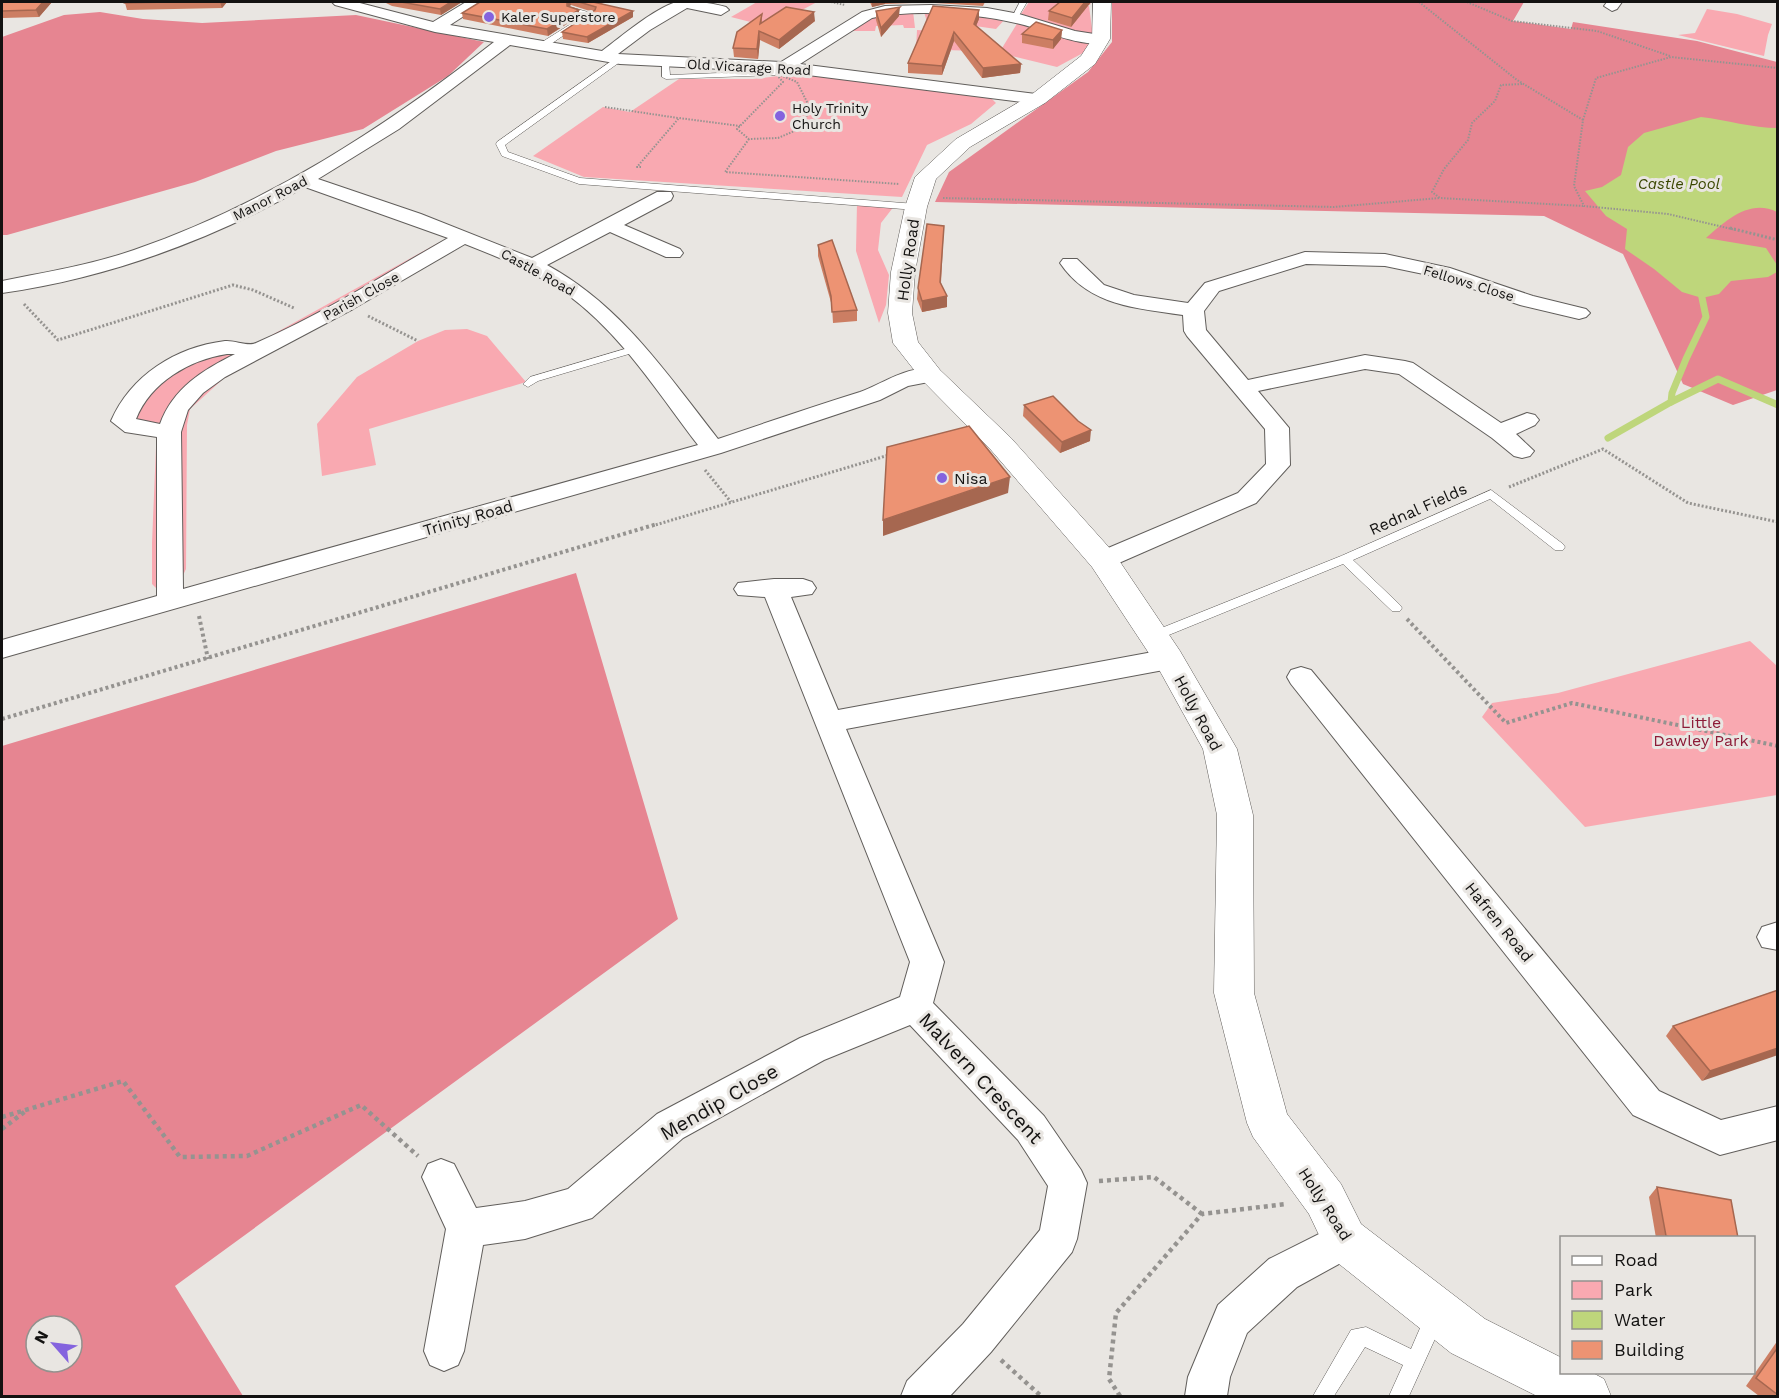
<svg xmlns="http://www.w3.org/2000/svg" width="1779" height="1398" viewBox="0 0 1779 1398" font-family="'Work Sans',sans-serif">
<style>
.green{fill:#f9a9b1}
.forest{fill:#e68591;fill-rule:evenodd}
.water{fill:#bed67b}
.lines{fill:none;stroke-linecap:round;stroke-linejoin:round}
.stream{stroke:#bed67b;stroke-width:7}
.service-casing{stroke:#615e5b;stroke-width:1}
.minor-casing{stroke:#615e5b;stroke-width:2}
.tertiary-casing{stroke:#615e5b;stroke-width:1}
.path-far3{stroke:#959390;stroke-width:2;stroke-dasharray:1.5 1.5;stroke-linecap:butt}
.path-far2{stroke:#959390;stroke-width:3;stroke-dasharray:2 2;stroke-linecap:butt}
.path-far1{stroke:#959390;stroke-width:4;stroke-dasharray:3 3;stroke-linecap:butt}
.path{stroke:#959390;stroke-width:4.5;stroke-dasharray:4 4;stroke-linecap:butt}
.service{fill:#fff;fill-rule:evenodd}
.minor{fill:#fff;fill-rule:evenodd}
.tertiary{fill:#fff;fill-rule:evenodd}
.wall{fill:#cc7e63}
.shaded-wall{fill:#a66750}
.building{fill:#ed9373;stroke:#a66750;stroke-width:1.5}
.poi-dot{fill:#8463de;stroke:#e9e6e2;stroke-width:2}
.labels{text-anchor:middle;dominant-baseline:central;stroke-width:6;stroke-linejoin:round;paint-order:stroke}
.far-poi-label{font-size:14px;fill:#131211;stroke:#e9e6e2;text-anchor:start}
.far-street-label{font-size:14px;fill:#131211;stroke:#e9e6e2}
.far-water-label{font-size:15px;font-style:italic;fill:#3a4700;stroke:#e9e6e2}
.street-label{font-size:16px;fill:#131211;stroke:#e9e6e2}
.poi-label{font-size:16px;fill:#131211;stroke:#e9e6e2;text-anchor:start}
.park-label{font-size:16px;fill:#8d1b37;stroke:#e9e6e2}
.near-street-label{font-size:20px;fill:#131211;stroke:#e9e6e2}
</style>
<rect width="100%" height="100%" fill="#e9e6e2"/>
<!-- green -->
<g class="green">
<polygon points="757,2 817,2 770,27 731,17"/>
<polygon points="1029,2 1091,2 1090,5 1085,5 1089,6 1093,36 1021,14"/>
<polygon points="1707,9 1737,14 1772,24 1768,35 1764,56 1678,35 1695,33"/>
<polygon points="913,11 915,28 904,28 903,25 876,26 875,31 849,31 869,18"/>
<polygon points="924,12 1006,18 996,29 975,26 976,51 916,49 917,30 947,32 927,22"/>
<polygon points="1018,22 1093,39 1094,47 1057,67 999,53"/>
<polygon points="802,73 987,94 996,103 971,124 927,145 902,197 584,177 533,156 603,107 630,112 679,79 753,79"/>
<polygon points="857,203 895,205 881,223 878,250 889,275 886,305 879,323 856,251"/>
<polygon points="464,237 408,269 408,277 223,379 190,409 187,425 186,569 170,602 152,584 152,543 156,447 168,432 133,427 127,405 201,354 255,352 261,341 438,243"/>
<polygon points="467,329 487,336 526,382 369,429 376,465 322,476 317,424 357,377 418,341 445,330"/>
<polygon points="1750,641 1777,666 1777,795 1585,827 1482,717 1492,703 1558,693"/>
</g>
<!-- forest -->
<g class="forest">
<polygon points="1112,2 1524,2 1513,21 1571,29 1573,22 1697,41 1777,62 1777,390 1733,405 1683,384 1623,254 1544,216 935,202 949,172 1088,72 1112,42"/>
<polygon points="100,12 143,19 202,23 356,15 484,42 448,76 363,129 276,151 195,182 7,235 2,235 2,37 64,15"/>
<path d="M 576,573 L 678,919 L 175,1286 L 243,1396 L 2,1396 L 2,746 ZM 36,1326 L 72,1326 L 72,1362 L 36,1362 Z"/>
</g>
<!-- water -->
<path class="water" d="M 1701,117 C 1727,120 1752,128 1778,128 L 1777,212 C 1750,198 1725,221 1706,238 L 1766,248 L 1777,265 L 1777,272 L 1768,277 L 1731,281 L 1719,294 L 1702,298 L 1682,292 L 1654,269 L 1625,249 L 1627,229 L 1606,216 L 1585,191 L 1602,187 L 1621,175 L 1628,147 L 1644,133 Z"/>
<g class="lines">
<!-- stream -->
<g class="stream">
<polyline points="1671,402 1718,379 1778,405"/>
<polyline points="1608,438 1671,402 1672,393 1686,359 1706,317 1700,288"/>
</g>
<!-- service casing -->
<g class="service-casing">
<g id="service">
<polygon points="1020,2 1027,2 1017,19 1011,19"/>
<polygon points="570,7 595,14 545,48 539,48 539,44 585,15 570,11"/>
<polygon points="617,57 624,59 505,145 508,152 580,178 916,204 921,207 916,210 579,184 502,156 496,144 497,142"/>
<polygon points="662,61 669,63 670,75 769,71 766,67 770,65 779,73 775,75 666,79 662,77"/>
<polygon points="635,346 640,349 639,351 538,381 528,387 523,384 530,377"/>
<polygon points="1491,490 1563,544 1565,547 1563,550 1555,550 1490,499 1353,560 1400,605 1402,608 1400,611 1392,611 1343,564 1159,639 1149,639 1148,636 1149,633 1341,556"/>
<polygon points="1434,1309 1441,1312 1444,1319 1409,1396 1389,1396 1403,1365 1365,1347 1334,1396 1313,1396 1351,1330 1366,1327 1411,1349 1427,1312"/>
</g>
</g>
<!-- minor casing -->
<g class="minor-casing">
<g id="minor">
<path d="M 332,2 L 356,2 L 433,22 L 466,2 L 483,2 L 481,5 L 450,25 L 602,51 C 622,36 652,10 676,2 C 690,0 712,3 726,7 L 729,10 L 721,15 L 687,8 L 650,30 L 618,54 L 781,62 L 862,12 L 885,6 L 931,5 L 987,8 L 1019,14 L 1075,31 L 1107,36 L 1109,39 C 1098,52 1048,33 1034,28 C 990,14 917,8 872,18 L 800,64 L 1044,95 L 1047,99 L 1044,103 L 1038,104 L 784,72 L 620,64 L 510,45 L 399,129 L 318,179 L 421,214 L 532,258 L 657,192 L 671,192 L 673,196 L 671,200 L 624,225 L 680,249 L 683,253 L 680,257 L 666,257 L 610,232 L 547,265 C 622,306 667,374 718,439 C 765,423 812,407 860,392 C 885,383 910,363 939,370 L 942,375 L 939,380 L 908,386 L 880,400 L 721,453 L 2,658 L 2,640 L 157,596 L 157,437 L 125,432 L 111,421 C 131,375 176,347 225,341 C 235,340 248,347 256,343 C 323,314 385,274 448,238 L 305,187 C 211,240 108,278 2,293 L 2,281 C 46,272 91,265 134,250 C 267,204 384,128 494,42 L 435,32 L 335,5 ZM 465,244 C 501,258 537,273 568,295 C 622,335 658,393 698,445 L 183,589 L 181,432 L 188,410 L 203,393 L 225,377 L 353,309 ZM 227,354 L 235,354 C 203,370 173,388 160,424 L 136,419 C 151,382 189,360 227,354 Z"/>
<polygon points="1607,2 1622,2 1617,9 1612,11 1604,6"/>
<path d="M 1305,252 L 1385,254 L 1450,268 L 1533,296 L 1586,309 L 1590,313 L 1586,317 L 1579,319 L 1520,305 L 1438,277 L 1385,266 L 1306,264 L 1219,291 L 1204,311 L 1206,330 L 1248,380 L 1365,355 L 1405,361 L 1413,363 L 1501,423 L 1527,413 L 1535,415 L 1539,420 L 1535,425 L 1516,434 L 1534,451 L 1530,456 L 1522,458 L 1514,456 L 1492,438 L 1399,374 L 1365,369 L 1258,391 L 1289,428 L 1290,465 L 1256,503 L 1112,566 L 1103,568 L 1094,566 L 1090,560 L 1094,554 L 1238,493 L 1266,464 L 1265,429 L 1187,336 L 1184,331 L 1183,315 C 1136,308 1089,306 1060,263 L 1063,259 L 1077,259 L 1104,285 L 1134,295 L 1188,303 L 1205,283 Z"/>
<polygon points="774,579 803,579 812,582 816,588 812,594 791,597 838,710 1169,649 1179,652 1183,659 1179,666 1169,669 846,729 944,962 933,1003 1044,1116 1081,1170 1087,1183 1077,1239 1072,1252 991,1352 950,1396 901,1396 907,1381 963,1324 1040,1230 1048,1186 1018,1140 910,1025 824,1060 683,1138 592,1218 525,1239 483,1245 464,1351 458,1365 444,1371 430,1365 424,1351 446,1229 422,1177 428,1164 441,1159 454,1164 476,1208 525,1201 568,1189 657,1114 800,1038 900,997 910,962 765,597 738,595 734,589 738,583"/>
<polygon points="1301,667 1311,670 1659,1091 1721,1120 1778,1106 1778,1140 1720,1155 1633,1115 1291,684 1287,677 1291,670"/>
<polygon points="1778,922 1778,950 1762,947 1757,937 1762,927"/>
<polygon points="1345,1221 1359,1227 1364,1240 1359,1253 1297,1287 1247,1333 1230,1377 1227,1396 1185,1396 1188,1377 1218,1305 1269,1259"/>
</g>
</g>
<!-- tertiary casing -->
<g class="tertiary-casing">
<polygon id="tertiary" points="1093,2 1111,2 1110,39 1095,64 1045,103 970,147 936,179 927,207 915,272 912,313 918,342 940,370 1011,438 1114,553 1180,651 1237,749 1253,815 1254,993 1287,1114 1341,1184 1361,1224 1485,1319 1562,1358 1562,1372 1591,1372 1604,1379 1611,1396 1537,1396 1451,1353 1329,1256 1309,1214 1253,1137 1247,1123 1214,993 1217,815 1203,749 1156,664 1092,567 991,450 922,380 893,343 888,313 891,272 905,207 915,177 956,139 1031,95 1081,56 1092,39"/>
</g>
<!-- path-far3 -->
<g class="path-far3">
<polyline points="831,2 845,5"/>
<polyline points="1419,2 1517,80 1583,120 1574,186 1584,206 1668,214 1736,230"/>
<polyline points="1467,2 1512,21 1597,31 1670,56"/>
<polygon points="775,73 797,82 809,106 804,127 778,138 749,139 737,129 783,82"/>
<polyline points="1522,84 1501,85 1495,101 1472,123 1468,140 1444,169 1432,192 1440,198 1583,206"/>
<polyline points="605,107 678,118"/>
<polyline points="1583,120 1596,78 1671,57 1778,68"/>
<polyline points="749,139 725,172 899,184"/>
<polyline points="641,167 637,167 679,118 740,126"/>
<polyline points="943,198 1334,207 1440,198"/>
</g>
<!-- path-far2 -->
<g class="path-far2">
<polyline points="1730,228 1778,240"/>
<polyline points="24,304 58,340 233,285 253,290 294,308"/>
<polyline points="368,316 418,341"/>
<polyline points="705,470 731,502"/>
<polyline points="1509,487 1603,449 1688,503 1778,522"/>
<polyline points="652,526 889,455"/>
</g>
<!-- path-far1 -->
<g class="path-far1">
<polyline points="199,616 208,659"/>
<polyline points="1407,619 1506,723 1572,703 1778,746"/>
<polyline points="2,719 657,524"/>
</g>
<!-- path -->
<g class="path">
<polyline points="2,1117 123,1081 180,1157 247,1156 361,1105 418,1156"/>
<polyline points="2,1129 27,1110"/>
<polyline points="1099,1181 1154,1177 1202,1214"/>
<polyline points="1001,1360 1041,1396"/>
<polyline points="1120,1396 1109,1379 1116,1313 1202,1214 1286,1204"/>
</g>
<!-- service -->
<use href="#service" class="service"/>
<!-- minor -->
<use href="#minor" class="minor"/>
<!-- tertiary -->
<use href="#tertiary" class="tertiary"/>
</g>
<!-- wall -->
<g class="wall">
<polygon points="2,2 52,2 39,17 3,18 2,21"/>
<polygon points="126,2 227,2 222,8 127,10 125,3"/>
<polygon points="384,2 462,2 441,15 392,6"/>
<polygon points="480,2 604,2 601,3 633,17 588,43 563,39 562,32 593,12 571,5 568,7 579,10 579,16 548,36 463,19 462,13"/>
<polygon points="870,2 913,2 912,3 885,4 872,7"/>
<polygon points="935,2 985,2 983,6 935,3"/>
<polygon points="1091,2 1071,27 1048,20 1049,11"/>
<polygon points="933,6 979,19 976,26 1021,64 1020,73 982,78 954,41 942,75 908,73 908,63"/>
<polygon points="876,11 899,16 881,37 876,20"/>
<polygon points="762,14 762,23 815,21 779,49 760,40 758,59 734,57 733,48"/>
<polygon points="1062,30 1061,39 1053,49 1022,43 1022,34"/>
<polygon points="944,226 941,283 947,307 922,312 917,299 918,288"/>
<polygon points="818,245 857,310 857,321 833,323 832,306 818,256"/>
<polygon points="1024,405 1090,441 1060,453 1023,416"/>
<polygon points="1778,990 1702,1081 1666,1036 1673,1026"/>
<polygon points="1657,1187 1738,1238 1656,1238 1649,1197"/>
<polygon points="1778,1340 1778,1396 1759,1396 1746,1386"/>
</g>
<!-- shaded-wall -->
<g class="shaded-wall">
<polygon points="43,2 52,2 39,17 36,10"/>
<polygon points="220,2 227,2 222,8"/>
<polygon points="451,2 462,2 441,15 440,9"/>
<polygon points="567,2 570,2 571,5 568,7"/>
<polygon points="872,2 885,2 885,4 872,7"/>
<polygon points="1085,2 1091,2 1071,27 1072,18"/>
<polygon points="900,7 899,16 881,37 881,28"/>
<polygon points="579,10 579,16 548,36 547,29"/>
<polygon points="979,10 979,19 973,33 974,24"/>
<polygon points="633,11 633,17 588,43 587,37"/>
<polygon points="814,12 815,21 779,49 779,40"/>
<polygon points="1062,30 1061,39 1053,49 1053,40"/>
<polygon points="759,31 760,40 758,59 757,49"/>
<polygon points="954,32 954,41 942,75 942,66"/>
<polygon points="1021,64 1020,73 982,78 983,68"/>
<polygon points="947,296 947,307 922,312 922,301"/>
<polygon points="1091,430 1090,441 1060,453 1062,442"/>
<polygon points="1010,477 1008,493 883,536 883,520"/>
<polygon points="1778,1048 1778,1055 1702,1081 1710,1071"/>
</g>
<!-- building -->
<g class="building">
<polygon points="2,2 43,2 36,10 2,11"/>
<polygon points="126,2 168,2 125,3"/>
<polygon points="401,2 451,2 440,9"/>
<polygon points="480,2 567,2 567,6 579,10 547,29 462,13"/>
<polygon points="579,2 593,2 633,11 587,37 562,32 595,10 596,7"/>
<polygon points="1060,2 1085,2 1072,18 1049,11"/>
<polygon points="933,6 979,10 974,24 1021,64 983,68 954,32 942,66 908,63"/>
<polygon points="786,7 814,12 779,40 759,31 757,49 733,48 737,32 762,14 760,24"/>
<polygon points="900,7 881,28 876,11"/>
<polygon points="1036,22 1062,30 1053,40 1022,34"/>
<polygon points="927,224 944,226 940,282 947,296 922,301 918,288"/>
<polygon points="832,240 857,310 832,312 831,296 818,245"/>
<polygon points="1053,396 1078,421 1091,430 1062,442 1024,405"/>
<polygon points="969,426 1010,477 883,520 887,447"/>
<polygon points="1778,990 1778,1048 1710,1071 1673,1026"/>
<polygon points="1657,1187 1731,1200 1738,1238 1674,1238 1666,1236"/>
<polygon points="1778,1347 1778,1395 1756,1378"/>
</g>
<!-- markers -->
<g class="poi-dot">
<circle cx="489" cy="17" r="6"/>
<circle cx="780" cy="116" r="6"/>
<circle cx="942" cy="478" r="6"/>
</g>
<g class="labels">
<!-- far-poi labels -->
<g class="far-poi-label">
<text x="501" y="17">Kaler Superstore</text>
<text x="792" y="108">Holy Trinity<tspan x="792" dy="16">Church</tspan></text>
</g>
<!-- far-street labels -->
<g class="far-street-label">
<text transform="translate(749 67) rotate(3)">Old Vicarage Road</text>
<text transform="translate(270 198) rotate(-27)">Manor Road</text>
<text transform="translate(538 272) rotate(29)">Castle Road</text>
<text transform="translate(1469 283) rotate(17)">Fellows Close</text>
<text transform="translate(361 296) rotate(-29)">Parish Close</text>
</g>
<!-- far-water labels -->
<g class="far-water-label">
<text x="1679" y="184">Castle Pool</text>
</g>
<!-- street labels -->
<g class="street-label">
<text transform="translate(908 260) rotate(-82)">Holly Road</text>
<text transform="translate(1418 509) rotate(-24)">Rednal Fields</text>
<text transform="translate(468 518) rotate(-16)">Trinity Road</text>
<text transform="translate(1198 713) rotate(62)">Holly Road</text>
<text transform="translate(1499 922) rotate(51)">Hafren Road</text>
<text transform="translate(1325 1204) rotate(57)">Holly Road</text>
</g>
<!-- poi labels -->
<g class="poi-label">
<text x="954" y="478">Nisa</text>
</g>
<!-- park labels -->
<g class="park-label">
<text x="1701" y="722">Little<tspan x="1701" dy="18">Dawley Park</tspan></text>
</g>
<!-- near-street labels -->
<g class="near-street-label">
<text transform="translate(981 1078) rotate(47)">Malvern Crescent</text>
<text transform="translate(719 1102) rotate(-30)">Mendip Close</text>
</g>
</g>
<!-- border -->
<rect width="1779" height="1398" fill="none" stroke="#131211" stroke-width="6"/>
<!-- legend -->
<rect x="1560" y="1236" width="195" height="138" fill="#e9e6e2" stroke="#93918e" stroke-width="1.5"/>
<rect x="1572" y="1256" width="30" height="9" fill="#ffffff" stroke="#93918e" stroke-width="1.5"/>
<text x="1614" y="1266" font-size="18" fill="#131211">Road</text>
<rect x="1572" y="1281" width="30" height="18" fill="#f9a9b1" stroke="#93918e" stroke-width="1.5"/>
<text x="1614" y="1296" font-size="18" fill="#131211">Park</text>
<rect x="1572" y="1311" width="30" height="18" fill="#bed67b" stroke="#93918e" stroke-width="1.5"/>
<text x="1614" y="1326" font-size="18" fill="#131211">Water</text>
<rect x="1572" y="1341" width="30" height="18" fill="#ed9373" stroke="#93918e" stroke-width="1.5"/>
<text x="1614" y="1356" font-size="18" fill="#131211">Building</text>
<!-- north arrow -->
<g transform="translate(54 1344) rotate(298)"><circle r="28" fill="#e9e6e2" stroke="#93918e" stroke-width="1.5"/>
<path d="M0-4.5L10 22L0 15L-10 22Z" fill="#8463de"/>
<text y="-9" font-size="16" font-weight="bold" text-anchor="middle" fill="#131211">N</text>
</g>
</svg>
